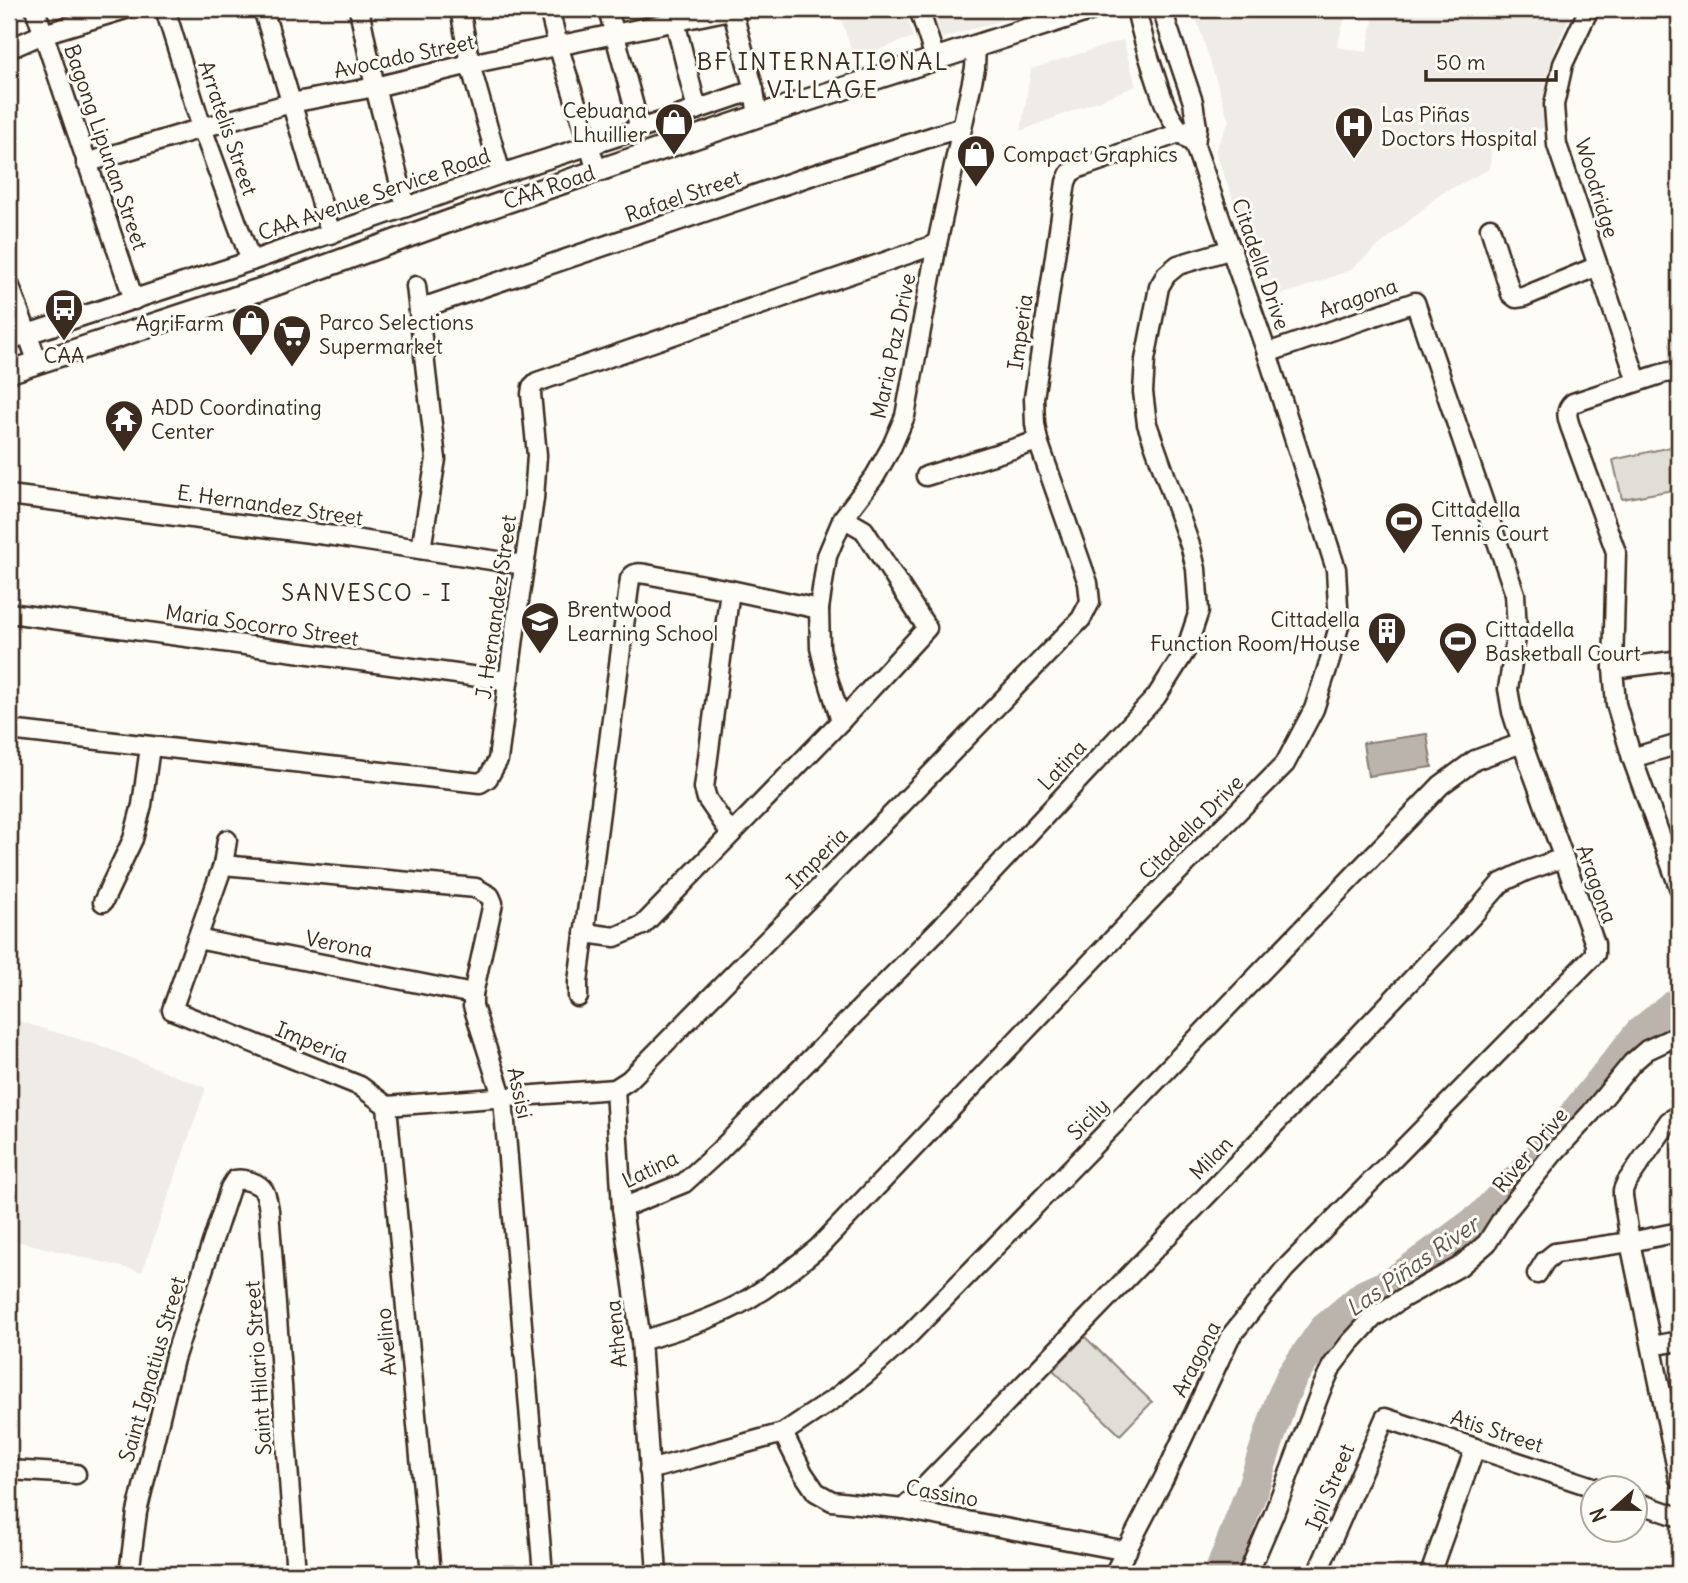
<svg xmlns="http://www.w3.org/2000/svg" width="1688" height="1583" viewBox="0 0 1688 1583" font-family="Delius,sans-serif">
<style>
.built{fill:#efece7}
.green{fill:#e1ded7;stroke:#8e847a;stroke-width:2}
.water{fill:#bbb4ad;stroke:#887d74;stroke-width:2}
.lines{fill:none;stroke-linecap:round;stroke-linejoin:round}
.river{stroke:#bbb4ad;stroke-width:32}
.minor-casing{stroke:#3b2a1e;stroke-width:23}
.major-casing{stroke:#3b2a1e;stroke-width:26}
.minor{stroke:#fdfcf7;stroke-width:18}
.major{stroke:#fdfcf7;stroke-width:21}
.labels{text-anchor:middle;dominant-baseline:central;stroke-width:6;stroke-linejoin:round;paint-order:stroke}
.street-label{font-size:21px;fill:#3b2a1e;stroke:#fdfcf7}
.poi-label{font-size:21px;fill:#3b2a1e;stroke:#fdfcf7;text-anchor:start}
.neighbourhood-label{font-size:23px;letter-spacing:2px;fill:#3b2a1e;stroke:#fdfcf7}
.water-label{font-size:23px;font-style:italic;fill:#615349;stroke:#fdfcf7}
.quarter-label{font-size:24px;letter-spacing:2px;fill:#3b2a1e;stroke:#fdfcf7}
</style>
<rect width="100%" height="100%" fill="#fdfcf7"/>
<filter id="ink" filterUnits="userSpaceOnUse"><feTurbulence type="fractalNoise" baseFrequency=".0143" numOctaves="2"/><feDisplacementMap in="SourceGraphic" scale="14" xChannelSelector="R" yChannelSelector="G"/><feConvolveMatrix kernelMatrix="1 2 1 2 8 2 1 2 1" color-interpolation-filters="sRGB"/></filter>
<g filter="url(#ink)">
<!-- built -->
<g class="built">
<polygon points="838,9 905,9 913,37 854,59"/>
<polygon points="931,9 1039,9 942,38"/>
<polygon points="1213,9 1347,9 1337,47 1367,52 1375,9 1573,9 1555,50 1546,81 1544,112 1546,128 1492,137 1490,169 1442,193 1350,270 1311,285 1270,298 1215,151 1229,121 1195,14"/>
<polygon points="1123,40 1136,86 1021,131 1031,69"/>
<polygon points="9,1018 104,1047 206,1088 142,1272 9,1239"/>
</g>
<!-- green -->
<g class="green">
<polygon points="1679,445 1679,489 1622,499 1613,460"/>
<polygon points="1085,1337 1152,1402 1120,1435 1053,1370"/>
</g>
<!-- water -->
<polygon class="water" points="1427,734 1432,767 1368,776 1363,743"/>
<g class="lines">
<!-- river -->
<polyline class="river" points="1220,1574 1252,1490 1281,1401 1292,1376 1324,1330 1365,1295 1394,1282 1481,1218 1547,1149 1640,1033 1674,1006 1679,1005"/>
<!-- minor casing -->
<g class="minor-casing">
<g id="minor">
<polyline points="35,9 134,300"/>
<polyline points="165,9 202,128 251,261"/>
<polyline points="263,9 331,234"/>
<polyline points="359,9 375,87 406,207"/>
<polyline points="460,9 470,64 501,174"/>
<polyline points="549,9 558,45 597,171"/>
<polyline points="608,9 640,129"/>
<polyline points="672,9 697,110"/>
<polyline points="732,9 754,90 758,116"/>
<polyline points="919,9 935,58"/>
<path d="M 1136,9 C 1141,31 1147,52 1154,73 C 1162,98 1169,123 1190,141"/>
<polyline points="1589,9 1563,64 1554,105 1557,145 1637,381"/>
<polyline points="9,49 43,34 126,9"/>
<polyline points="86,163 202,128 291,103 375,87 470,64 735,9"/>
<polyline points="1490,228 1511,294 1516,298 1523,297 1598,266"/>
<polyline points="9,284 38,363"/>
<polyline points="416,286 436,459 421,549"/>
<polyline points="419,309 807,177 962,127"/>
<polyline points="9,340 251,261 501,174 640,129 754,90"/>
<path d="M 1679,375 L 1669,372 L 1658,375 L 1573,403 C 1565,410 1567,417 1570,426 L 1616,552 L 1613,669 L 1616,704 L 1632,758 L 1679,887"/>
<polyline points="926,476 1038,441"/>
<polyline points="9,495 334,536 524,565"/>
<polyline points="730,590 704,788 707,799 731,834"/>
<polyline points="9,613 508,681"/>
<polyline points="1613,669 1673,661"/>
<polyline points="841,721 825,669 820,648 819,609 827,556 843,518 875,476 892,446 905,416 937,244 975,68 976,46"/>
<polyline points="9,730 480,783 488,778 498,760 516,622 534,499 537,455 531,394 532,387 537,382 937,244"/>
<polyline points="1632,758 1679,744"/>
<polyline points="227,840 223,865 172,1010 360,1086 387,1106 615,1089 629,1080 900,806 1081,619 1090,602 1088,583 1038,441 1035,424 1034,398 1066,182 1070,173 1079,168 1197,127"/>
<polyline points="223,865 476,888 490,896 493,903 473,994 473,1006 503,1099 543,1574"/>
<polyline points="103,902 133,839 142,805 150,747"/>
<polyline points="584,933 615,937 643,925 841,721 927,628 864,530 843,518"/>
<polyline points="197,939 473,994"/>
<path d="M 578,997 L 578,982 L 630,579 C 634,572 639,573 646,574 L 730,590 L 819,609"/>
<polyline points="615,1089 622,1208 641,1341 657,1574"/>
<polyline points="387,1106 431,1574"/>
<polyline points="1679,1115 1669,1121 1626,1183 1623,1190 1623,1196 1630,1242 1679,1479"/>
<polyline points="622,1208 684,1183 716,1154 942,926 1156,697 1186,650 1199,611 1196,569 1191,548 1147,424 1143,392 1145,360 1159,287 1166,275 1178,265 1232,249"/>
<polyline points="1537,1274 1545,1261 1555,1253 1630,1242 1679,1232"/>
<path d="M 641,1341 C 674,1331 707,1321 738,1305 C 767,1289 792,1269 818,1248 L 1162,888 L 1285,764 L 1314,709 L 1329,663 L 1339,626 L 1336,569 L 1267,353 L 1195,146 L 1197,127 L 1193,102 L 1167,25 L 1163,9"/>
<polyline points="1652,1346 1679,1341"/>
<polyline points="783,1433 803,1473 816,1492 832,1501 903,1509 1127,1551"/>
<polyline points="9,1470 76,1474"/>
<polyline points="649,1470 783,1433 837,1397 867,1373 908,1336 1131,1107 1441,785 1475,760 1522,743"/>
<polyline points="1636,1502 1679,1517"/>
<polyline points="903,1509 1215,1187 1473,915 1501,883 1526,871 1563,858"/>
<path d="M 129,1574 L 137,1512 L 174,1359 L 230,1188 L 235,1180 C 244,1178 259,1183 264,1191 C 267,1196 268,1205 269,1210 L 296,1574"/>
<polyline points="1114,1574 1164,1478 1230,1337 1284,1270 1595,954 1595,944 1522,743 1512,712 1508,689 1517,631 1515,594 1415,302 1267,353"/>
<polyline points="1248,1574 1273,1516 1321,1390 1332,1366 1349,1344 1373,1318 1403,1298 1459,1267 1487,1243 1507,1211 1552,1155 1591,1113 1632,1063 1647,1050 1679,1035"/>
<polyline points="1317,1574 1385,1418 1596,1488"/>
<polyline points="1430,1574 1475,1448"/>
</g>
</g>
<!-- major casing -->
<g class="major-casing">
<polyline id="major" points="9,372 271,286 450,221 758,116 1091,9"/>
</g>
<!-- minor -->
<use href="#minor" class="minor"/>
<!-- major -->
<use href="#major" class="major"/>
</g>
</g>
<!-- icons -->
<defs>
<g id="shop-pin" transform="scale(2.0125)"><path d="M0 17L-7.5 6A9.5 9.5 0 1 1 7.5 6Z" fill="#3b2a1e" stroke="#fdfcf7"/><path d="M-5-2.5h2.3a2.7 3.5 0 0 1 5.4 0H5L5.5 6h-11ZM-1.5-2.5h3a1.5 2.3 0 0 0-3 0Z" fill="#fff"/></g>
<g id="hospital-pin" transform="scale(2.0125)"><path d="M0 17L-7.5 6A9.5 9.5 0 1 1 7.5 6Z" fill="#3b2a1e" stroke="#fdfcf7"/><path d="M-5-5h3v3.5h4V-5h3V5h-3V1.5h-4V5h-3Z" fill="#fff"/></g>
<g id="bus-pin" transform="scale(2.0125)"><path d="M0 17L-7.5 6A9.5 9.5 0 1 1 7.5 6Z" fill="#3b2a1e" stroke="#fdfcf7"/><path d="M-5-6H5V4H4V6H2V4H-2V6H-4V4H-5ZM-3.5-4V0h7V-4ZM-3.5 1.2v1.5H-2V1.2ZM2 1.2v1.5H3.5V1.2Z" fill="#fff"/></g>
<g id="supermarket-pin" transform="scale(2.0125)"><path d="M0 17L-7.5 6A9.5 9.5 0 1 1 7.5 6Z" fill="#3b2a1e" stroke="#fdfcf7"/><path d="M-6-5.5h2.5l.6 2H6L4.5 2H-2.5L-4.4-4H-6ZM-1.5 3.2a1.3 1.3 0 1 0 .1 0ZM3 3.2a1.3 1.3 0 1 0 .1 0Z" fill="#fff"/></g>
<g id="temple-pin" transform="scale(2.0125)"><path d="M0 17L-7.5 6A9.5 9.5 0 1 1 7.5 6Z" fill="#3b2a1e" stroke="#fdfcf7"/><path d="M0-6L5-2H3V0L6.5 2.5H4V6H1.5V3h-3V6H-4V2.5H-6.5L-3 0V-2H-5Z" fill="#fff"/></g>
<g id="stadium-pin" transform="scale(2.0125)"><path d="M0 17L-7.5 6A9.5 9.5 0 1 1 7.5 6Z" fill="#3b2a1e" stroke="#fdfcf7"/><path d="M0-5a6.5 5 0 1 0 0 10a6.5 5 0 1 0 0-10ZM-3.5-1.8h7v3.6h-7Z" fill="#fff"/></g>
<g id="school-pin" transform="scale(2.0125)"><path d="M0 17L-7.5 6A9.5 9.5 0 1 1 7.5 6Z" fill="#3b2a1e" stroke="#fdfcf7"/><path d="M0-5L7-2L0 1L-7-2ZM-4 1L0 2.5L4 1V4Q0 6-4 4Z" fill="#fff"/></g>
<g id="building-pin" transform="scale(2.0125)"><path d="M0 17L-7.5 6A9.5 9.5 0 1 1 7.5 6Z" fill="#3b2a1e" stroke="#fdfcf7"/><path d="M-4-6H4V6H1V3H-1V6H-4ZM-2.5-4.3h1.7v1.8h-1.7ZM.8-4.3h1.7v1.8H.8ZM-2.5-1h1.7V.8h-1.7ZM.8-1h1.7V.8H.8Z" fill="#fff"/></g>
</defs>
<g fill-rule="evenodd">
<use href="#shop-pin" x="674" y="122"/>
<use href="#hospital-pin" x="1354" y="126"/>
<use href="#shop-pin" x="976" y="154"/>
<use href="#bus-pin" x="64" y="308"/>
<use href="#shop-pin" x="251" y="323"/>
<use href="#supermarket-pin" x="292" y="334"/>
<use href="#temple-pin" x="124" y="419"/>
<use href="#stadium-pin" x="1404" y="521"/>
<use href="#school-pin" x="540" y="621"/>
<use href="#building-pin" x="1387" y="631"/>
<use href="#stadium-pin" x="1458" y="641"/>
</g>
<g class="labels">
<!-- street labels -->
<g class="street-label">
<text transform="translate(404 56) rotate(-12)">Avocado Street</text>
<text transform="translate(228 128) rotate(71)">Arratelis Street</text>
<text transform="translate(106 147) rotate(71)">Bagong Lipunan Street</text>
<text transform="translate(549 187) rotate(-19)">CAA Road</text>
<text transform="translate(1597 188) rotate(73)">Woodridge</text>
<text transform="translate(374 194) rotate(-19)">CAA Avenue Service Road</text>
<text transform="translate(683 196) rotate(-19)">Rafael Street</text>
<text transform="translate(1261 264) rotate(71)">Citadella Drive</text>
<text transform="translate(1358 298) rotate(-19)">Aragona</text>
<text transform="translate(1020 332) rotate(-82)">Imperia</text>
<text transform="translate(893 346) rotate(-78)">Maria Paz Drive</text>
<text transform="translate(270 505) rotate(8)">E. Hernandez Street</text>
<text transform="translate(496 607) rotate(-82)">J. Hernandez Street</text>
<text transform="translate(262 625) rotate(8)">Maria Socorro Street</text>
<text transform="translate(1062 765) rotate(-47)">Latina</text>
<text transform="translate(1191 827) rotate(-45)">Citadella Drive</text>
<text transform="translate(817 858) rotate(-45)">Imperia</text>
<text transform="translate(1597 884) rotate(70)">Aragona</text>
<text transform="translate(339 944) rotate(11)">Verona</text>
<text transform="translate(312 1042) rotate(22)">Imperia</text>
<text transform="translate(520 1093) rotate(78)">Assisi</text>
<text transform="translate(1088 1119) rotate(-46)">Sicily</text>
<text transform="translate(1530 1150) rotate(-50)">River Drive</text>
<text transform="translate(1211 1158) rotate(-46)">Milan</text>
<text transform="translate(650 1169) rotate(-26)">Latina</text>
<text transform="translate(616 1334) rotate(-96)">Athena</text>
<text transform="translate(386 1342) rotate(-95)">Avelino</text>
<text transform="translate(1196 1359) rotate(-63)">Aragona</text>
<text transform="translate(258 1368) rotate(-94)">Saint Hilario Street</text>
<text transform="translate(152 1369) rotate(-74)">Saint Ignatius Street</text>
<text transform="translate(1497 1431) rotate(18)">Atis Street</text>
<text transform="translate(1330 1487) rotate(-67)">Ipil Street</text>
<text transform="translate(942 1493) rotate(10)">Cassino</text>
</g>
<!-- poi labels -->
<g class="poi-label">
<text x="647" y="110" text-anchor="end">Cebuana<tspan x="647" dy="24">Lhuillier</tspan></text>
<text x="1381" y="114">Las Piñas<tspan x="1381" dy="24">Doctors Hospital</tspan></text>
<text x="1003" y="154">Compact Graphics</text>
<text x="319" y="322">Parco Selections<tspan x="319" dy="24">Supermarket</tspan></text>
<text x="224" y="323" text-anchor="end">AgriFarm</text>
<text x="64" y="355" text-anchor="middle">CAA</text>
<text x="151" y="407">ADD Coordinating<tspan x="151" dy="24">Center</tspan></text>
<text x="1431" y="509">Cittadella<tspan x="1431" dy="24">Tennis Court</tspan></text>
<text x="567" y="609">Brentwood<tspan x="567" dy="24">Learning School</tspan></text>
<text x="1360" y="619" text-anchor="end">Cittadella<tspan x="1360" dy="24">Function Room/House</tspan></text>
<text x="1485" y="629">Cittadella<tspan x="1485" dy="24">Basketball Court</tspan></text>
</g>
<!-- neighbourhood labels -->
<g class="neighbourhood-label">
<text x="367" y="592">SANVESCO - I</text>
</g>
<!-- water labels -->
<g class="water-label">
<text transform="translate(1412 1266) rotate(-35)">Las Piñas River</text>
</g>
<!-- quarter labels -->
<g class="quarter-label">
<text x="823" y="61">BF INTERNATIONAL<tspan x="823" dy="28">VILLAGE</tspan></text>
</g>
</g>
<!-- margin -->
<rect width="1688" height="1583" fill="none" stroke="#fdfcf7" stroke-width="35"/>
<rect x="18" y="18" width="1653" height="1548" fill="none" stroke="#3b2a1e" stroke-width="2.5" filter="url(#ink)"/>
<!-- north arrow -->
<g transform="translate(1614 1509) rotate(249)"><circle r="33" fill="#fdfcf7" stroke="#afa8a0" stroke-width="2"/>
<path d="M0-5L12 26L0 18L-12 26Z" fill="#3b2a1e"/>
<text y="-10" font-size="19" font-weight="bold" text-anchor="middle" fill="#3b2a1e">N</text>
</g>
<!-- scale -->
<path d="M1426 70v10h130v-10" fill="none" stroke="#3b2a1e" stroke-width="3.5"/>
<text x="1436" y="70" font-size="21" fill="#3b2a1e" stroke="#fdfcf7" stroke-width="5" paint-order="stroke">50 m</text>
</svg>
